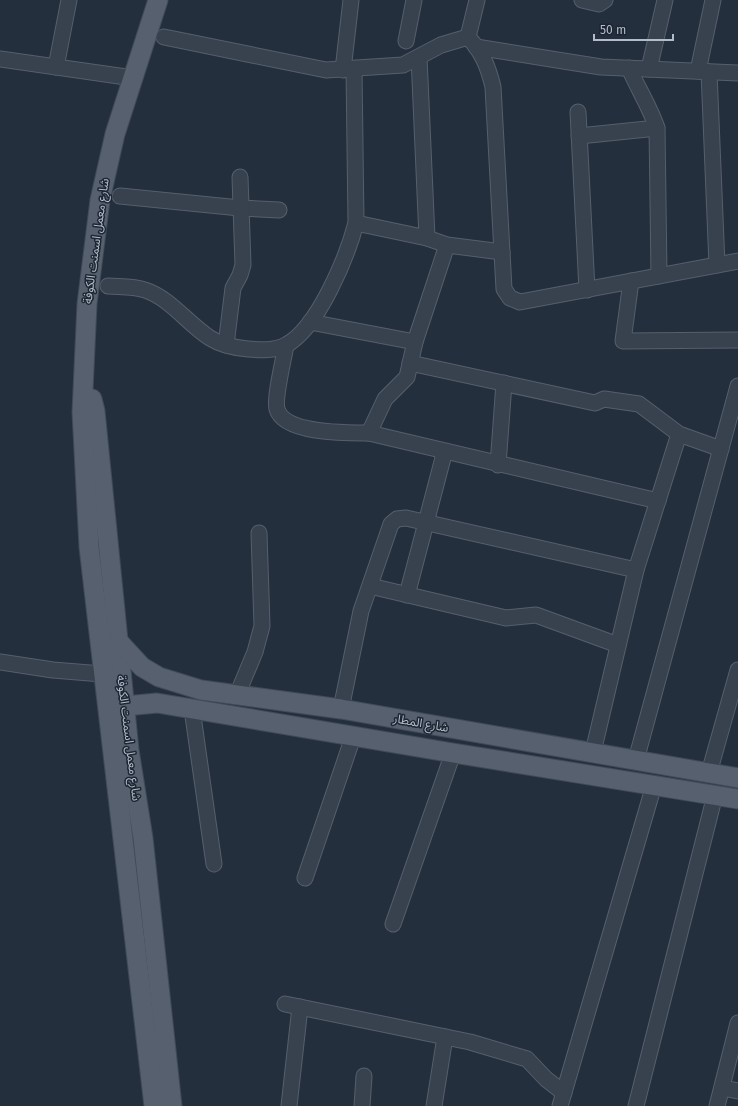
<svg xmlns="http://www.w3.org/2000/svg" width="738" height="1106" viewBox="0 0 738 1106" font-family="'Fira Sans','Noto Sans Arabic',sans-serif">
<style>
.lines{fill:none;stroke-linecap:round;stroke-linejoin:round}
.minor-casing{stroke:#565f6c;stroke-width:17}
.major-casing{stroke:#414a57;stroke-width:21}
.minor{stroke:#38414e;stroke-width:15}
.major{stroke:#56606e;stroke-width:19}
.labels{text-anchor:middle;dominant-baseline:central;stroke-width:3;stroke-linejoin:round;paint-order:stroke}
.street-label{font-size:12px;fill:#b4bcc9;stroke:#1d2633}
</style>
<rect width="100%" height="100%" fill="#242f3e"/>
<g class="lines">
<!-- minor casing -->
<g class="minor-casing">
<g id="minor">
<polyline points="582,0 599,4 605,0"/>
<polyline points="164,37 326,70 403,65 441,45 468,37"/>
<path d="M 468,37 C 482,52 488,66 493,87 L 504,289 L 510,298 L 520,302 L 738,261"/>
<polyline points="468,37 477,0"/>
<polyline points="406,41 414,0"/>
<polyline points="476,47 601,67 738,73"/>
<polyline points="419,57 427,238"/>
<polyline points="0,59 133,78"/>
<polyline points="56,67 69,0"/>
<path d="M 629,68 C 638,89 650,107 657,128 L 659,276"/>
<polyline points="649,69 665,0"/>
<polyline points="343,70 351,0"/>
<polyline points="698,71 713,0"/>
<polyline points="709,72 717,265"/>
<polyline points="578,112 587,290"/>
<polyline points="579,136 657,128"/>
<polyline points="120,196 240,208 279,210"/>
<polyline points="356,223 427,238 447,245 502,252"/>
<polyline points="631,281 623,341 738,340"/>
<path d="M 108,286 C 120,287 133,286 145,290 C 170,298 188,324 210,338 C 221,345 236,348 248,349 C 261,350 274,351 286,345 C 318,328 347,257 356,223 L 354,69"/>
<polyline points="310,322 415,342"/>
<polyline points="226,345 233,288 240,275 243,265 240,177"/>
<path d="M 286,345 C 284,358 274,398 277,409 C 284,434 348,433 369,433 L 658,501"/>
<polyline points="410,363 595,403 604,399 639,404 679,434 721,449"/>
<polyline points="369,433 385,399 407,377 415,342 447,245"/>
<polyline points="498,465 504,383"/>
<polyline points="370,586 506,618 536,615 618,645"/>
<polyline points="407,595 443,458 442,452"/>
<polyline points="0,662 53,670 102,674"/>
<polyline points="237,695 255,652 262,626 259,533"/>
<polyline points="192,709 214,864"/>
<polyline points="341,709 361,611 391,524 397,519 406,518 636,570"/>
<polyline points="593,752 636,570 679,434"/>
<polyline points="636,760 738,386"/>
<polyline points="709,773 738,670"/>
<polyline points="305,878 353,737"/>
<polyline points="393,924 453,753"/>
<polyline points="285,1004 470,1042 527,1059 546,1079 564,1093"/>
<polyline points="722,1088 738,1091"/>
<polyline points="289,1106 300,1007"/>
<polyline points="362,1106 364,1076"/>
<polyline points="434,1106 445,1037"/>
<polyline points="560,1106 654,785"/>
<polyline points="636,1106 715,795"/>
<polyline points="717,1106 738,1023"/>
</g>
</g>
<!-- major casing -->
<g class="major-casing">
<g id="major">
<polyline points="92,399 95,411 129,750 143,838 172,1106"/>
<polyline points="118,641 142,667 159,677 201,690 341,709 738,778"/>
<polyline points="125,706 157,703 453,753 738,799"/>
<polyline points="154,1106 89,547 82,412 87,304 100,200 115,134 158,0"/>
</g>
</g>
<!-- minor -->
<use href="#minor" class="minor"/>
<!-- major -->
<use href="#major" class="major"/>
</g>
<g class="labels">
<!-- street labels -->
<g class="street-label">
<text transform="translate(96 241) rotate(-82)">شارع معمل اسمنت الكوفة</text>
<text transform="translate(421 723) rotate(10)">شارع المطار</text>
<text transform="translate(129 738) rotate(83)">شارع معمل اسمنت الكوفة</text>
</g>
</g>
<!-- scale -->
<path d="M594 34v6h79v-6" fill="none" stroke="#b4bcc9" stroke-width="2"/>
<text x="600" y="34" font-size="12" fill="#b4bcc9" stroke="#1d2633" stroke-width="3" paint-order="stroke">50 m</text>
</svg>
